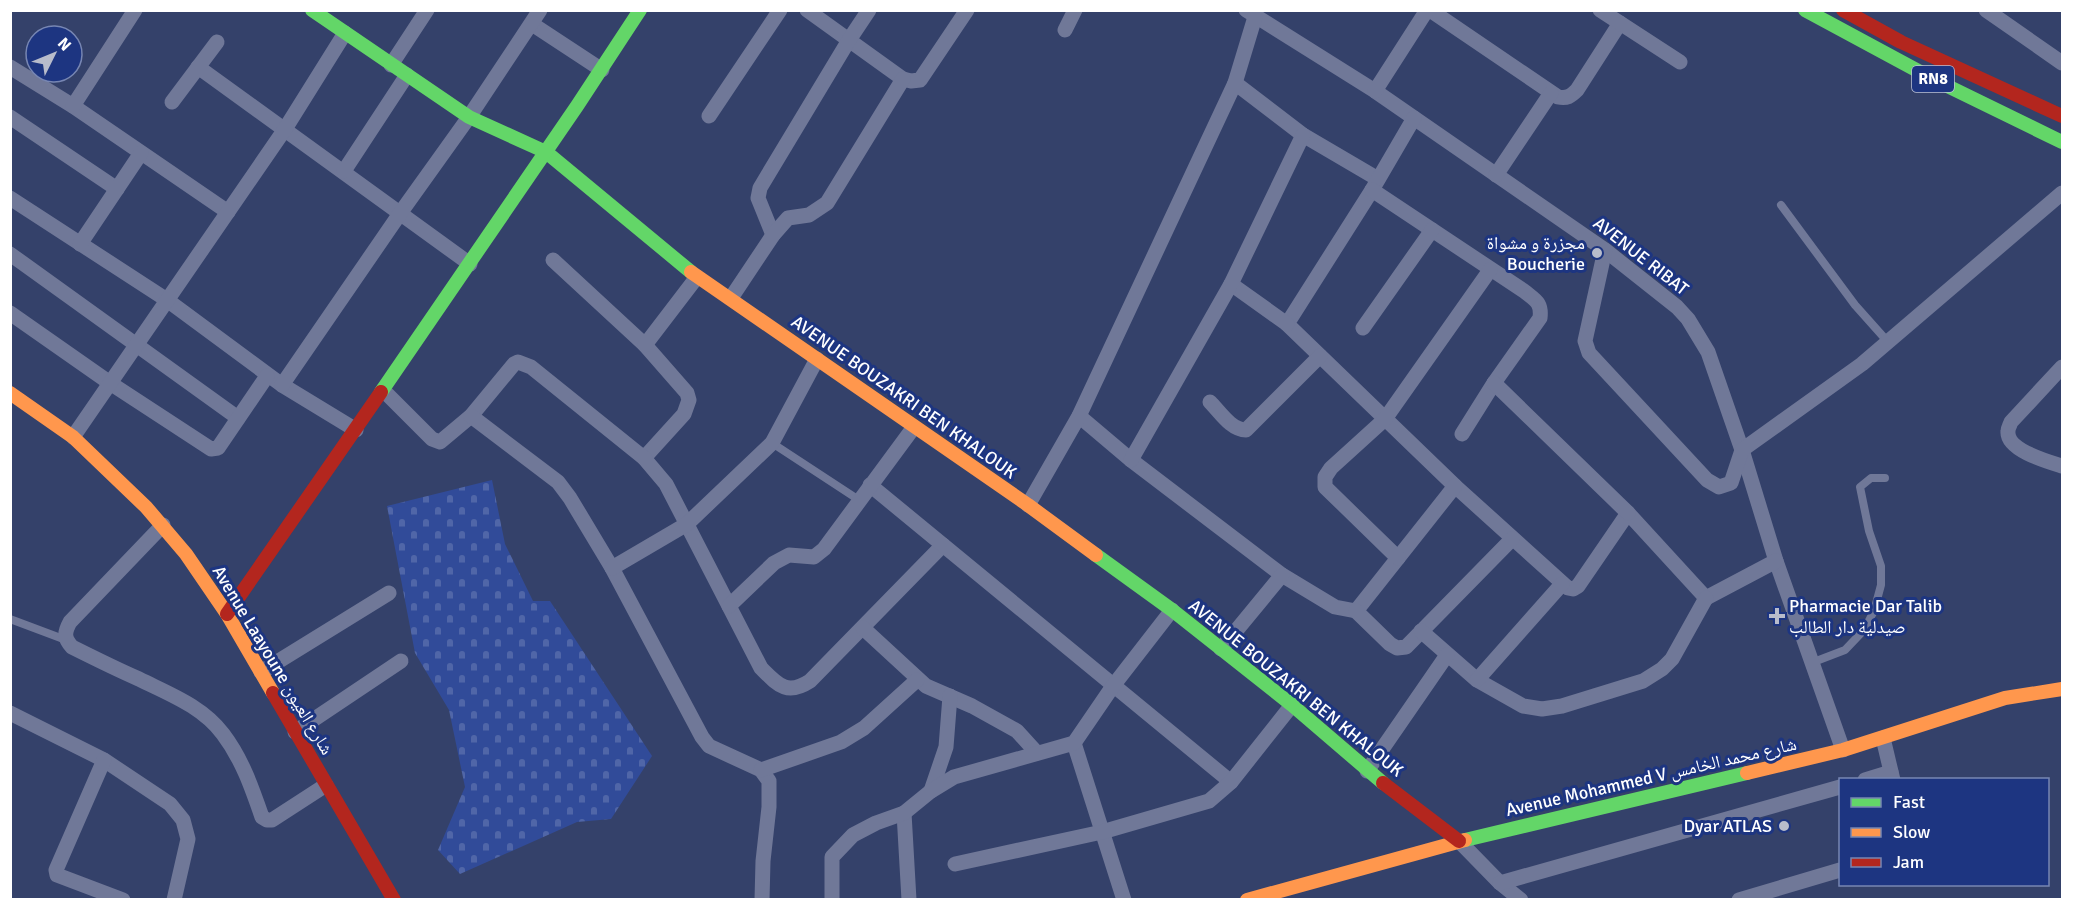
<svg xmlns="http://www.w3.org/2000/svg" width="2073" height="910" viewBox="0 0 2073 910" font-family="Signika,'Noto Naskh Arabic',sans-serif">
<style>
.cemetery{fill:url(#cemetery-stones)}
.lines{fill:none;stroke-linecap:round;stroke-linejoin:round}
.lane{stroke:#707898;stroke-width:8}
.street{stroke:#707898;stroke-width:15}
.fast{stroke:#63d668;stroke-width:14}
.slow{stroke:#ff974d;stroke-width:14}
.jam{stroke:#b3261e;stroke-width:14}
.poi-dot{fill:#b8bccb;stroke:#1d3581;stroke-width:2}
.labels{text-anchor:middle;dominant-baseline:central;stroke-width:6;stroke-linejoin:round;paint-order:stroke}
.shield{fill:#1d3581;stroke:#bbc2d9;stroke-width:1.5}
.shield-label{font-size:16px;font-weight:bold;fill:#fff}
.poi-label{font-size:18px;fill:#fff;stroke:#1d3581;text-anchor:end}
.street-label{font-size:18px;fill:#fff;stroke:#1d3581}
</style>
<defs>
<pattern id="cemetery-stones" width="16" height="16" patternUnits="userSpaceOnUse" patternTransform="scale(1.5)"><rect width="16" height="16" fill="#314b99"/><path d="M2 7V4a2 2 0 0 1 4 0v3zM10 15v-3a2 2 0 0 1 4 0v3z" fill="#5066a8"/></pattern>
</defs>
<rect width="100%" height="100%" fill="#34416a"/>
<!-- cemetery -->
<polygon class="cemetery" points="492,480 505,544 533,601 550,601 652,756 611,819 577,822 460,874 438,850 465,787 449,710 415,653 387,506"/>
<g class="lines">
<!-- lane -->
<g class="lane">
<polyline points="1781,205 1855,305 1888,342"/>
<polyline points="772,443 859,500"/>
<polyline points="10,619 66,640"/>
<polyline points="1811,663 1845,650 1864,630 1874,611 1881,585 1881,566 1869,531 1860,487 1871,478 1885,478"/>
</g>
<!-- street -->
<g class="street">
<polyline points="807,10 903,79 911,81 920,80 967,10"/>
<polyline points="1246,10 1375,91 1605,250 1677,307 1688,319 1708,352 1742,450 1776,561 1843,750"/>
<path d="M 1430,10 L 1558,97 C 1567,99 1571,96 1577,90 L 1620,23"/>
<polyline points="1600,10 1680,62"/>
<polyline points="1986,10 2062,63"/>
<polyline points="532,24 602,70"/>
<polyline points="1065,30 1075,10"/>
<polyline points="391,65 427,10"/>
<polyline points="10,67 73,106 228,212"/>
<polyline points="198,67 470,264"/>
<polyline points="1235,83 1303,135 1378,179"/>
<polyline points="1375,91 1427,10"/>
<polyline points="172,102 217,42"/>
<polyline points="73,106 135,10"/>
<polyline points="709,116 780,10"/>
<polyline points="10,117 117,189"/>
<polyline points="1414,118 1372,190 1287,324 1455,486 1568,588 1573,589 1578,586 1628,513 1706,598 1776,561"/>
<polyline points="344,171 407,75"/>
<polyline points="1496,175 1551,93"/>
<path d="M 1372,190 L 1524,291 C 1535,300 1542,302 1540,318 L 1494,383 L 1462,434"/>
<polyline points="10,198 167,300 282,385 356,430"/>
<polyline points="773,235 758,198 760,188 849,40 869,10"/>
<polyline points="80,244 141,153"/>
<polyline points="1605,250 1585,341 1589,353 1707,480 1719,487 1731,483 1742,450 1862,364 2062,193"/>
<polyline points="10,254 238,418"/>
<polyline points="553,260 645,345 687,393 689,400 684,414 644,458"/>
<polyline points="1231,284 1287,324"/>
<polyline points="731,298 773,235 788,218 809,215 827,203 903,79"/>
<polyline points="10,313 110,383 211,449 218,448 267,376"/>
<polyline points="1363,328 1432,230"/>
<polyline points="645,345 697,277"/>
<path d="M 2062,367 L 2011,422 C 2010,425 2008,428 2008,431 C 2006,450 2049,462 2062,466"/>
<polyline points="1494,383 1628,513"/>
<polyline points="282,385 401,212 469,117 540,10"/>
<path d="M 383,390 L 432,439 L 440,442 L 471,416 L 514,364 L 518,362 L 531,367 L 644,458 L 666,484 L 761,668 C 778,685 787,696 810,681 L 943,545"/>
<path d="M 1210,402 C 1220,412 1231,430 1246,430 L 1320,356"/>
<polyline points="471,416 558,482 570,498 612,568 702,737 709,746 761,770 769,781 769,807 763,861 762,900"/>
<polyline points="1079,416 1131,460 1282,575 1335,607 1356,611 1455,486"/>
<polyline points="73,437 285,129 345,33"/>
<polyline points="1131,460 1231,284 1303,135"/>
<polyline points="870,485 1231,782"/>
<polyline points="1028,505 1079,416 1235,83 1255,17"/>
<path d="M 163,525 L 70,622 C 64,633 64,638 72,647 C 94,658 116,669 139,679 C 169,694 202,706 223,734 C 242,759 252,788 262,817 L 267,820 L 272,820 L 326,785"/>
<polyline points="1398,558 1325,487 1325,477 1331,468 1385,419 1490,270"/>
<polyline points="612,568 687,524 772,443 817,359"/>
<polyline points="729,606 774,563 789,555 814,557 824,549 914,427"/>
<polyline points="1356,611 1390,644 1397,648 1406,647 1512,539"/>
<polyline points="863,628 926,686 972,706 1017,731 1037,753"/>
<polyline points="1421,631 1477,680 1523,706 1542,709 1562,706 1643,681 1662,669 1672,659 1706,598"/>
<polyline points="1221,649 1282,575"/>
<polyline points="261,672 389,593"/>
<polyline points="1477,680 1562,584"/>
<polyline points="10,713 104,760 170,804 183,820 188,839 174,900"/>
<polyline points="295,732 401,661"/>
<polyline points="1883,738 1893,780"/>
<polyline points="1074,743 1124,900"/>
<polyline points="104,760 56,870 57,875 123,900"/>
<polyline points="761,770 841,742 864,728 917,680"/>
<polyline points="1367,771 1447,655"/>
<polyline points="1865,780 1891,772"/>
<polyline points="931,791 946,747 950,696"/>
<polyline points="904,813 909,900"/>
<polyline points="1459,841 1500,883 1521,900"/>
<polyline points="955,864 1102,832 1209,801 1231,782 1292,705"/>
<polyline points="1500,883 1840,787"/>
<polyline points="832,900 832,857 853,835 876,823 904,813 931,791 954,777 1074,743 1113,686 1172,610"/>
<polyline points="1739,900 1840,870"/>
</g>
<!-- fast -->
<g class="fast">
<polyline points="312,10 469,117 546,152 691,272"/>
<polyline points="1805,10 1933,79 2062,142"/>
<polyline points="381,392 577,106 640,10"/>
<polyline points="1096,555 1172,610 1292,705 1383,783"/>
<polyline points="1465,840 1747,773"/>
</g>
<!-- slow -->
<g class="slow">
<polyline points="691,272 1028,505 1096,555"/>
<polyline points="10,393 73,437 146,507 186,554 227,614 273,693"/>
<polyline points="1747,773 1843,750 2005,698 2062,689"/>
<polyline points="1247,900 1465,840"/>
</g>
<!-- jam -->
<g class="jam">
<polyline points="1843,10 1901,42 2062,116"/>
<polyline points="227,614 381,392"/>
<polyline points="273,693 394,900"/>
<polyline points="1383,783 1459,841"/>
</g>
</g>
<!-- markers -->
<g class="poi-dot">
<circle cx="1597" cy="253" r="6"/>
<path d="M1774 607h6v6h6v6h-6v6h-6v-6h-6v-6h6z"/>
<circle cx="1784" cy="826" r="6"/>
</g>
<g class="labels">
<!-- shield labels -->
<rect class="shield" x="1912" y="66" width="42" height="26" rx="4.5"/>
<g class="shield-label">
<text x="1933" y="79">RN8</text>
</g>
<!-- poi labels -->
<g class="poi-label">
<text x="1585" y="243">مجزرة و مشواة<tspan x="1585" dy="21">Boucherie</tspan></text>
<text x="1789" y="606" text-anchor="start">Pharmacie Dar Talib<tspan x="1789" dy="21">صيدلية دار الطالب</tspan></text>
<text x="1772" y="826">Dyar ATLAS</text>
</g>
<!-- street labels -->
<g class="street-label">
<text transform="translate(1641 256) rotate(38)">AVENUE RIBAT</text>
<text transform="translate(904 397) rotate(35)">AVENUE BOUZAKRI BEN KHALOUK</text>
<text transform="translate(273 660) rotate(59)">Avenue Laayoune شارع العيون</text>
<text transform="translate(1296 688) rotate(39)">AVENUE BOUZAKRI BEN KHALOUK</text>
<text transform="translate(1651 777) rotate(-13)">Avenue Mohammed V شارع محمد الخامس</text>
</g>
</g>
<!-- border -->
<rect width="2073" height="910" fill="none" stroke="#ffffff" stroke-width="24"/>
<!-- legend -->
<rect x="1839" y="778" width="210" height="108" fill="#1d3581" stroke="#7786b3" stroke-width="1.5"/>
<rect x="1851" y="798" width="30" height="9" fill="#63d668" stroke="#7786b3" stroke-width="1.5"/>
<text x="1893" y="808" font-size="18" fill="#ffffff">Fast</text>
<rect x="1851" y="828" width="30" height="9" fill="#ff974d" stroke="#7786b3" stroke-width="1.5"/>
<text x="1893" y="838" font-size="18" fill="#ffffff">Slow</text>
<rect x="1851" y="858" width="30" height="9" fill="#b3261e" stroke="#7786b3" stroke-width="1.5"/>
<text x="1893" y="868" font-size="18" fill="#ffffff">Jam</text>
<!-- north arrow -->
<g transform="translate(54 54) rotate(47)"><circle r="28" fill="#1d3581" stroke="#7786b3" stroke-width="1.5"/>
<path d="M0-4.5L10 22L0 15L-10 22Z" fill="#b8bccb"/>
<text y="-9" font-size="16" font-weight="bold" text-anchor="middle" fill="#ffffff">N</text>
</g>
</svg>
